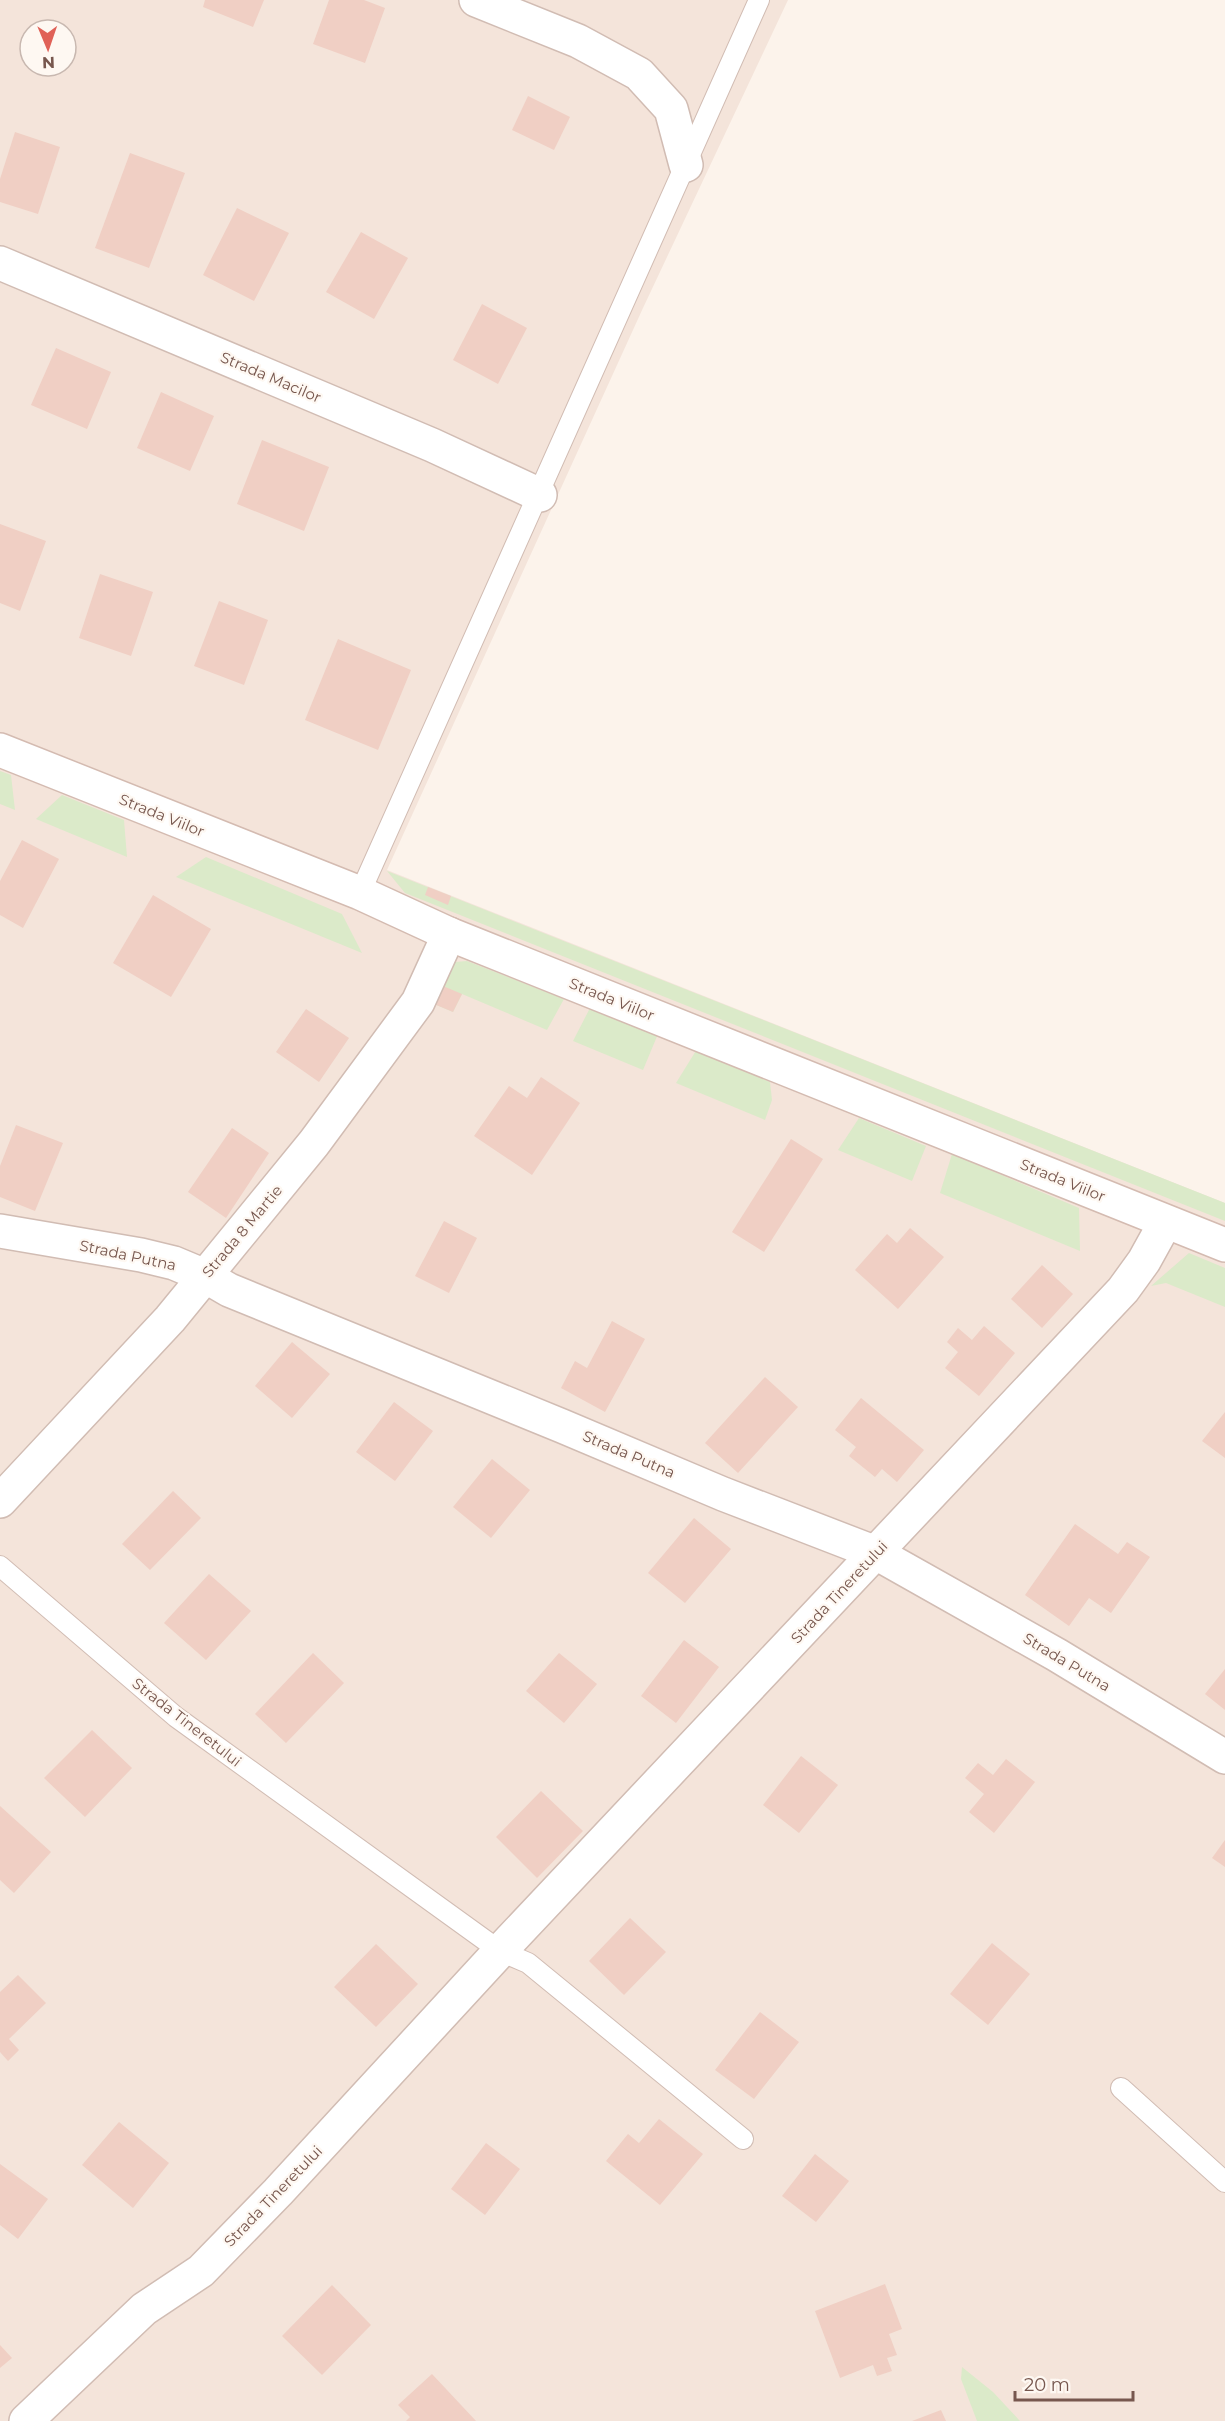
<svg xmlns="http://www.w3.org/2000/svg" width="1225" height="2421" viewBox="0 0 1225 2421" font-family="Montserrat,sans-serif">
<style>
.residential{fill:#f4e4da;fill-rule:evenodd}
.green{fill:#dbeac9}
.building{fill:#f0cfc4}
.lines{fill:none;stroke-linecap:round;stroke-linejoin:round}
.lane-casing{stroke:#d1bcb3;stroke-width:22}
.street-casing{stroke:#d1bcb3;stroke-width:36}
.secondary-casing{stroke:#d4bbb1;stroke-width:36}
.lane{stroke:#fff;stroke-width:20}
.street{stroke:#fff;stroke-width:33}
.secondary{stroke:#fff;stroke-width:33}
.labels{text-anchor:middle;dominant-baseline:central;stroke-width:4.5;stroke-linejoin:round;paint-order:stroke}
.street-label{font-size:15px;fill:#77574e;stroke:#fef8f2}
</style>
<rect width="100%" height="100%" fill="#fcf3eb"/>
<!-- residential -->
<path class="residential" d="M 0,0 L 788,0 L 643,308 L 387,870 L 1225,1203 L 1225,2421 L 0,2421 ZM 30,30 L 66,30 L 66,66 L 30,66 Z"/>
<!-- green -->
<g class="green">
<polygon points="0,771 11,775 15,810 0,804"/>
<polygon points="62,795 124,820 127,857 36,819"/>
<polygon points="206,857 342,914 362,953 176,877"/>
<polygon points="387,871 1225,1203 1225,1221 405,893"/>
<polygon points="467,961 564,999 547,1030 462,994 453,1012 434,1004 455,962"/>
<polygon points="590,1008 658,1034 643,1070 573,1041"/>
<polygon points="697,1049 770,1082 772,1100 765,1120 676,1083"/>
<polygon points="859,1118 926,1146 912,1181 838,1150"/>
<polygon points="952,1154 1079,1208 1080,1251 940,1193"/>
<polygon points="1189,1253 1225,1268 1225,1307 1166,1283 1151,1286"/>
<polygon points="962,2367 993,2392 1020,2421 977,2421 961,2379"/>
</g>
<!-- building -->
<g class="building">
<polygon points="205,0 264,0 253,27 203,7"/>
<polygon points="329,0 364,0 385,8 365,63 313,44"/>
<polygon points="528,96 570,117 554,150 512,130"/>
<polygon points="15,132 60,147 38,214 0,202 0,179"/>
<polygon points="130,153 185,173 149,268 95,248"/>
<polygon points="237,208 289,233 254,301 203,275"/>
<polygon points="361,232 408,258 374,319 326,292"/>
<polygon points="482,304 527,328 498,384 453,360"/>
<polygon points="56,348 111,372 87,429 31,405"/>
<polygon points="161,392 214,416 190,471 137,448"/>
<polygon points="262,440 329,467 304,531 237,504"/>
<polygon points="0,524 46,541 20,611 0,603"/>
<polygon points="100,574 153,592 131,656 79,638"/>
<polygon points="219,601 268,620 244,685 194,666"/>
<polygon points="338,639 411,670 378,750 305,720"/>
<polygon points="22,840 59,859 23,928 0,915 0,881"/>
<polygon points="428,887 451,896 448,905 425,895"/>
<polygon points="153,895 211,929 171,997 113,963"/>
<polygon points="443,986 462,994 453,1012 434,1004"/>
<polygon points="306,1009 349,1038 319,1082 276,1052"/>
<polygon points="541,1077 580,1103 532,1175 474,1136 509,1086 527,1098"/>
<polygon points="16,1125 63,1143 35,1211 0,1197 0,1166"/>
<polygon points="232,1128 269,1153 226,1218 188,1192"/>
<polygon points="791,1139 823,1159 764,1252 732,1232"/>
<polygon points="444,1221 477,1238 449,1293 415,1276"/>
<polygon points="910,1228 944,1257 898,1309 855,1270 887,1234 897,1243"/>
<polygon points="1042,1265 1073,1294 1042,1328 1011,1299"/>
<polygon points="612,1321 645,1339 605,1412 561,1388 575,1361 587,1368"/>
<polygon points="984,1326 1015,1353 979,1396 945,1368 958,1352 947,1342 958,1328 972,1340"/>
<polygon points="292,1342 330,1374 292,1418 255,1386"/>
<polygon points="765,1377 798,1407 738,1473 705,1443"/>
<polygon points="861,1398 924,1450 897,1482 882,1469 875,1477 849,1456 856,1447 835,1430"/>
<polygon points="394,1402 433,1431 395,1481 356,1452"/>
<polygon points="1225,1412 1225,1458 1202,1441"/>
<polygon points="492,1459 530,1490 491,1538 453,1507"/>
<polygon points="173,1491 201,1518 150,1570 122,1544"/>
<polygon points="694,1518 731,1549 685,1603 648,1573"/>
<polygon points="1075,1524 1118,1554 1127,1542 1150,1557 1111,1613 1089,1598 1069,1626 1025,1595"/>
<polygon points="209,1574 251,1611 206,1660 164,1623"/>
<polygon points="684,1640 719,1667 676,1723 641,1696"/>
<polygon points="313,1653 344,1683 286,1743 255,1714"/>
<polygon points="559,1653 597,1684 564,1723 526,1691"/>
<polygon points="1225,1669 1225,1710 1205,1694"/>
<polygon points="92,1730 132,1768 85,1817 44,1778"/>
<polygon points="801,1756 838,1785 799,1833 763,1805"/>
<polygon points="1006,1759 1035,1782 994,1833 969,1812 984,1794 965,1778 978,1763 993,1775"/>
<polygon points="541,1791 583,1831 537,1878 496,1837"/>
<polygon points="0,1806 51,1852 14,1893 0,1880"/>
<polygon points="1225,1840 1225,1867 1212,1858"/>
<polygon points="630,1918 666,1952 624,1995 589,1961"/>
<polygon points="992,1943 1030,1974 988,2025 950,1994"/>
<polygon points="376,1944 418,1984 376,2027 334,1987"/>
<polygon points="18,1975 46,2003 9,2039 19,2050 8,2061 0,2052 0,1992"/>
<polygon points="760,2012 799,2042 754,2099 715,2070"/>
<polygon points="659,2119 703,2154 660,2205 606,2161 628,2134 639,2143"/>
<polygon points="119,2122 169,2163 133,2208 82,2165"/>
<polygon points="486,2143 520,2169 485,2215 451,2189"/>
<polygon points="815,2154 849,2181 816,2222 782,2196"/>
<polygon points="0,2164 48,2199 18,2239 0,2225"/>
<polygon points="885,2284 902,2329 889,2334 897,2355 887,2358 892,2371 877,2376 873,2365 840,2378 815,2311"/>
<polygon points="332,2285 371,2325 322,2375 282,2336"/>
<polygon points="0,2345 12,2358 0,2368"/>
<polygon points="432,2374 476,2421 406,2421 410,2417 398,2405"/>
<polygon points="941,2410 946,2421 912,2421"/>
</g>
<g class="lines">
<!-- lane casing -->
<g class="lane-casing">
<g id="lane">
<polyline points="360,893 759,0"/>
<polyline points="0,1566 176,1717 500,1951 528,1963 743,2139"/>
<polyline points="1121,2088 1225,2182"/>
</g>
</g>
<!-- street casing -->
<g class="street-casing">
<g id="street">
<polyline points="476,0 578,41 639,74 671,109 686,165"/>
<polyline points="0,263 432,445 540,495"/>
<polyline points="0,1231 141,1255 174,1263 205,1276 229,1290 562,1426 723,1494 876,1553 1057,1655 1225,1757"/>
<polyline points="0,1501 170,1319 314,1143 418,1002 449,934"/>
<polyline points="26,2421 144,2309 201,2271 278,2192 500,1951 1123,1290 1144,1261 1165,1223"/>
</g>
</g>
<!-- secondary casing -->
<g class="secondary-casing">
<polyline id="secondary" points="0,750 360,893 449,934 1225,1245"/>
</g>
<!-- lane -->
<use href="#lane" class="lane"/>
<!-- street -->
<use href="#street" class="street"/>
<!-- secondary -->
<use href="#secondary" class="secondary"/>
</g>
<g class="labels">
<!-- street labels -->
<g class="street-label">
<text transform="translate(271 377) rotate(23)">Strada Macilor</text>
<text transform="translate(162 815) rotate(22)">Strada Viilor</text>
<text transform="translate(612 999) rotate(22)">Strada Viilor</text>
<text transform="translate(1063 1180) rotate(22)">Strada Viilor</text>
<text transform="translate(242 1231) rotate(-50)">Strada 8 Martie</text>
<text transform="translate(128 1255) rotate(12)">Strada Putna</text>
<text transform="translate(629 1454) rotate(23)">Strada Putna</text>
<text transform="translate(839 1592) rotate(-47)">Strada Tineretului</text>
<text transform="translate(1067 1662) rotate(31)">Strada Putna</text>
<text transform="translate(187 1722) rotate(38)">Strada Tineretului</text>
<text transform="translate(273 2196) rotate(-46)">Strada Tineretului</text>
</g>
</g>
<!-- north arrow -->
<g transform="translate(48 48) rotate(178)"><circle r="28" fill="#fef8f2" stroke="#c8b8b0" stroke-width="1.5"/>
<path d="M0-4.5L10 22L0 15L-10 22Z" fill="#e06157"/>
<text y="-9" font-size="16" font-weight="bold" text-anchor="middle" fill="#77574e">N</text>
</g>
<!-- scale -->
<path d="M1015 2391v9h118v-9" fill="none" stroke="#77574e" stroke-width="3"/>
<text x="1024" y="2391" font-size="18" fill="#77574e" stroke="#fef8f2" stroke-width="4.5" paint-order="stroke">20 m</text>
</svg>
